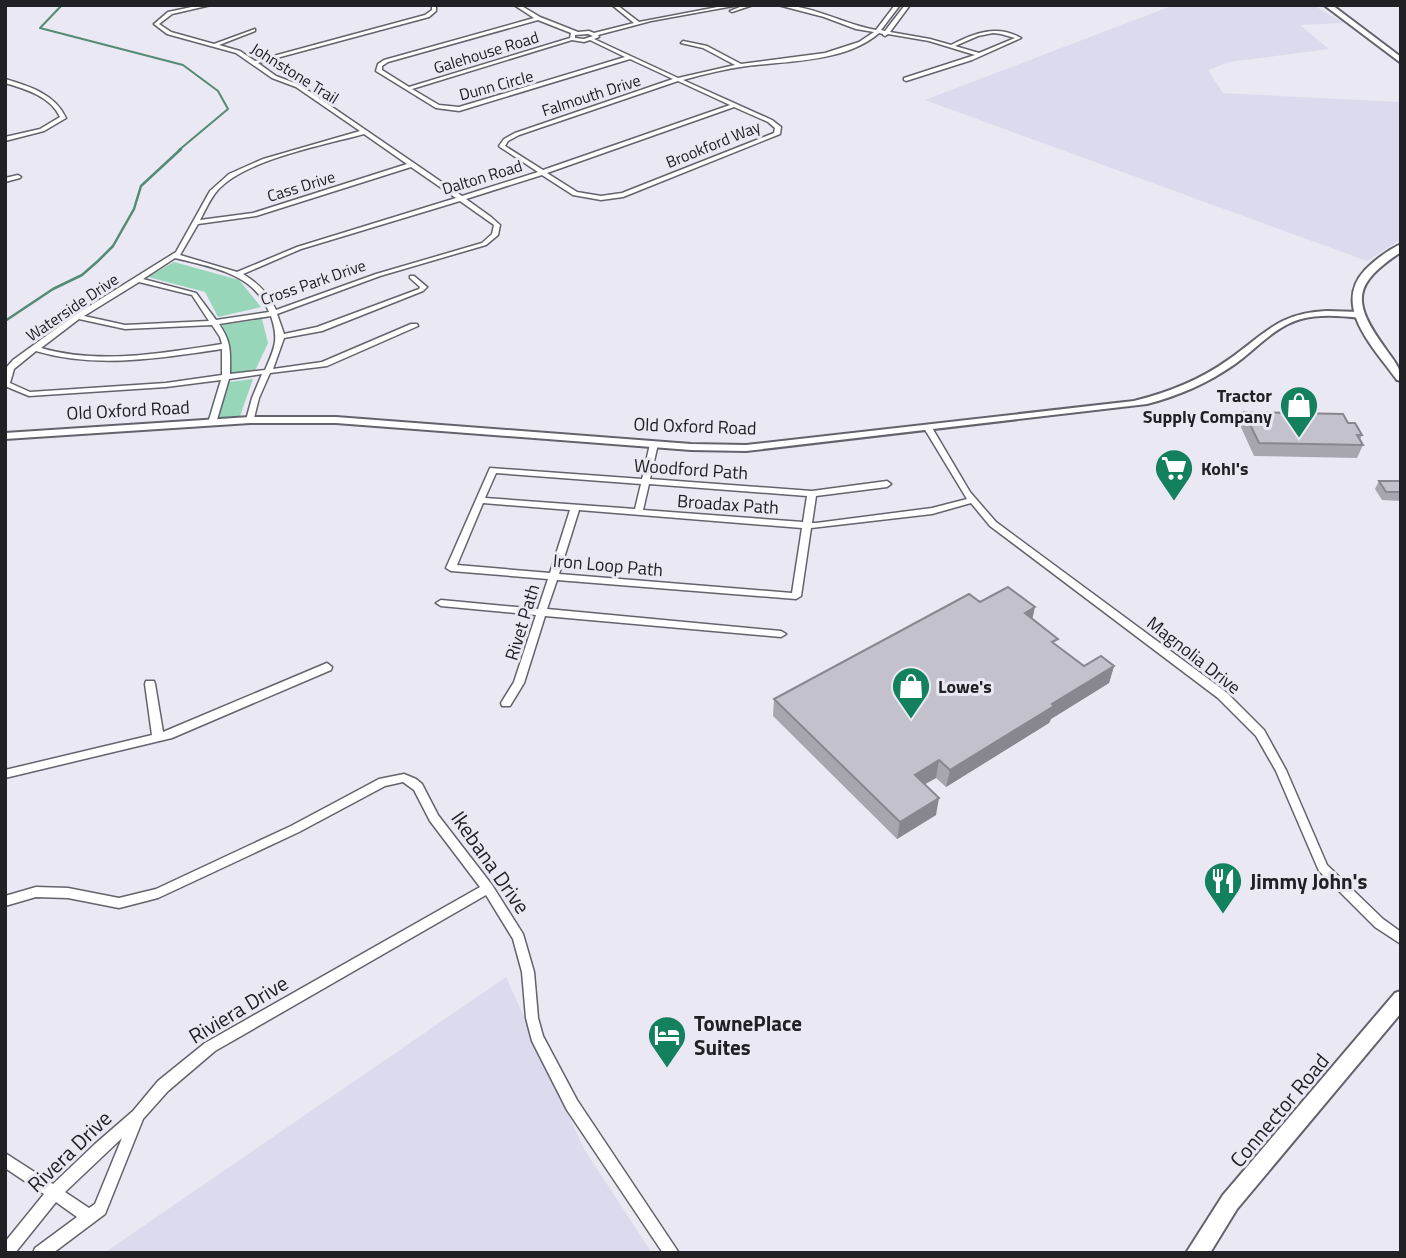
<svg xmlns="http://www.w3.org/2000/svg" width="1406" height="1258" viewBox="0 0 1406 1258" font-family="'Titillium Web',sans-serif">
<style>
.built{fill:#dcdbed}
.green{fill:#97d6b9}
.lines{fill:none;stroke-linecap:round;stroke-linejoin:round}
.stream-far1{stroke:#558a74;stroke-width:2}
.stream{stroke:#558a74;stroke-width:2.5}
.minor-casing{stroke:#63636c;stroke-width:3}
.tertiary-casing{stroke:#63636c;stroke-width:4}
.secondary-casing{stroke:#63636c;stroke-width:4}
.minor{fill:#fff;fill-rule:evenodd}
.tertiary{fill:#fff;fill-rule:evenodd}
.secondary{fill:#fff;fill-rule:evenodd}
.wall{fill:#a7a6af}
.shaded-wall{fill:#88878f}
.building{fill:#c2c1cc;stroke:#88878f;stroke-width:2}
.labels{text-anchor:middle;dominant-baseline:central;stroke-width:6;stroke-linejoin:round;paint-order:stroke}
.far-street-label{font-size:16px;fill:#212024;stroke:#e9e8f3}
.poi-label{font-size:18px;font-weight:bold;fill:#212024;stroke:#e9e8f3;text-anchor:start}
.street-label{font-size:18px;fill:#212024;stroke:#e9e8f3}
.near-street-label{font-size:21px;fill:#212024;stroke:#e9e8f3}
.near-poi-label{font-size:21px;font-weight:bold;fill:#212024;stroke:#e9e8f3;text-anchor:start}
</style>
<rect width="100%" height="100%" fill="#e9e8f3"/>
<!-- built -->
<g class="built">
<polygon points="1174,5 1313,5 1344,23 1300,25 1329,49 1229,62 1208,70 1223,93 1401,102 1401,239 1367,261 925,100"/>
<polygon points="506,977 584,1149 652,1253 104,1253"/>
</g>
<!-- green -->
<g class="green">
<polygon points="174,262 239,280 261,307 218,317 205,292 148,277"/>
<polygon points="262,319 268,343 255,371 231,375 230,346 222,325"/>
<polygon points="253,379 239,419 217,420 229,382"/>
</g>
<g class="lines">
<!-- stream-far1 -->
<polyline class="stream-far1" points="62,5 40,28 183,65 218,91 228,109 179,150"/>
<!-- stream -->
<polyline class="stream" points="5,321 53,289 82,275 98,261 113,246 134,209 141,186 181,149"/>
<!-- minor casing -->
<g class="minor-casing">
<g id="minor">
<path d="M 201,5 L 211,5 L 172,14 L 159,24 L 171,32 L 214,44 L 255,29 L 255,31 L 219,45 L 240,51 L 255,61 L 425,15 L 432,10 L 432,5 L 436,5 L 436,11 L 429,17 L 258,63 L 276,76 L 300,85 L 462,196 L 538,172 L 500,147 L 499,146 L 504,139 L 515,133 L 673,79 L 630,59 L 459,111 L 436,108 L 376,71 L 378,64 L 384,60 L 534,18 L 514,5 L 520,5 L 540,17 L 578,32 L 589,31 L 594,33 L 634,23 L 612,5 L 617,5 L 639,22 L 728,5 L 739,5 L 651,21 L 598,35 L 599,37 L 594,39 L 678,78 L 735,65 L 703,48 L 681,43 L 683,41 L 707,46 L 741,64 L 825,53 L 859,42 L 874,32 L 856,29 L 824,17 L 778,5 C 812,5 843,24 876,30 L 895,5 L 900,5 L 881,30 L 885,31 L 905,5 L 910,5 L 890,32 L 930,39 L 951,45 C 974,33 997,24 1021,38 L 972,60 L 906,81 L 904,80 L 904,78 L 975,55 L 929,41 L 888,34 L 885,36 L 883,35 L 883,34 L 879,33 C 846,62 788,61 747,66 C 725,69 704,74 683,80 L 772,120 L 781,127 L 780,134 L 623,197 L 601,200 L 573,195 L 542,175 L 466,199 L 491,217 L 500,225 L 498,235 L 486,245 L 380,276 L 277,314 L 284,334 L 317,327 L 419,289 L 420,287 L 410,278 L 410,276 L 414,276 L 427,287 L 423,291 L 322,331 L 284,338 L 273,369 L 322,362 L 411,324 L 417,324 L 418,326 L 327,366 L 270,373 L 259,398 L 253,422 L 250,422 L 246,420 L 252,398 L 262,374 L 229,379 L 216,423 L 212,425 L 208,423 L 221,380 L 166,387 L 29,396 L 5,386 L 6,368 L 13,360 L 75,315 L 176,252 L 210,191 L 229,174 L 263,159 L 360,131 L 296,87 L 272,78 L 236,53 L 167,34 L 154,24 L 168,12 ZM 538,20 L 571,33 L 570,38 L 409,87 L 382,70 L 382,66 L 388,62 ZM 993,33 L 1001,34 L 1015,38 L 979,53 L 955,46 L 978,36 ZM 588,34 L 593,36 L 584,39 L 575,38 L 575,35 ZM 572,40 L 584,42 L 590,40 L 625,57 L 459,107 L 439,105 L 412,89 ZM 678,81 L 730,105 L 543,170 L 505,146 L 508,141 L 519,135 ZM 734,107 L 768,122 L 775,128 L 774,133 L 622,193 L 601,196 L 577,192 L 547,173 ZM 364,134 L 407,164 L 253,213 L 200,220 C 205,211 210,199 217,191 C 243,160 324,145 364,134 ZM 411,167 L 456,198 L 297,247 L 237,272 L 180,255 L 198,224 L 256,216 ZM 460,201 L 494,225 L 492,234 L 482,243 L 376,274 L 276,310 C 269,294 258,283 243,274 L 301,249 ZM 175,258 C 211,267 254,273 269,312 L 216,320 L 196,293 L 143,279 ZM 139,282 L 192,295 L 209,321 L 125,325 L 84,316 ZM 271,316 C 279,340 275,347 265,370 L 230,374 C 230,352 232,343 219,324 ZM 79,319 L 125,329 L 212,325 L 220,337 L 222,344 C 162,353 100,365 41,348 ZM 222,349 L 222,375 L 166,383 L 30,392 L 10,383 L 14,369 L 36,351 C 97,369 160,358 222,349 Z"/>
<polygon points="745,5 753,5 732,12 730,11"/>
<path d="M 5,79 C 29,86 55,94 66,118 L 44,131 L 5,141 L 5,137 L 40,129 L 60,117 C 51,97 26,89 5,83 Z"/>
<polygon points="18,175 21,177 20,178 5,182 5,178"/>
<path d="M 925,426 L 931,426 L 970,492 L 996,522 L 1226,692 L 1264,730 L 1286,770 L 1327,865 L 1383,919 L 1401,932 L 1401,944 L 1375,927 L 1319,871 L 1276,771 L 1256,736 L 1218,698 L 990,526 L 971,503 L 932,514 L 811,528 L 801,596 L 796,599 L 557,580 L 547,609 L 781,631 L 786,634 L 781,637 L 545,616 L 524,683 L 510,706 L 502,706 L 501,703 L 514,682 L 536,615 L 441,606 L 436,603 L 441,600 L 538,609 L 548,579 L 451,571 L 446,568 L 490,468 L 642,479 L 650,444 L 654,442 L 658,444 L 650,479 L 812,491 L 887,481 L 891,484 L 887,487 L 816,496 L 812,523 L 816,523 L 932,508 L 967,499 L 924,428 ZM 496,473 L 641,484 L 635,509 L 485,498 ZM 649,484 L 807,496 L 803,522 L 643,510 ZM 483,503 L 570,510 L 550,573 L 457,565 ZM 579,510 L 802,528 L 792,593 L 559,574 Z"/>
<polygon points="327,663 332,667 331,670 172,738 5,778 5,770 152,735 145,684 146,681 154,681 155,684 163,732"/>
<path d="M 404,774 L 416,779 L 422,784 L 438,815 L 492,885 L 523,934 L 534,972 L 538,1018 L 543,1036 L 577,1100 L 679,1253 L 663,1253 L 567,1110 L 532,1041 L 526,1018 L 522,972 L 513,939 L 486,895 L 215,1051 L 168,1091 L 143,1119 L 105,1214 L 53,1253 L 33,1253 L 35,1248 L 77,1217 L 56,1202 L 15,1253 L 5,1253 L 5,1242 L 44,1194 L 5,1168 L 5,1153 L 53,1184 L 95,1144 L 133,1111 L 158,1081 L 205,1043 L 480,887 L 430,821 L 414,790 L 403,782 L 385,786 L 299,832 L 158,898 L 119,908 L 68,898 L 36,897 L 5,906 L 5,896 L 36,887 L 68,888 L 119,898 L 156,889 L 291,826 L 379,779 ZM 122,1138 L 95,1204 L 89,1208 L 65,1192 Z"/>
</g>
</g>
<!-- tertiary casing -->
<g class="tertiary-casing">
<path id="tertiary" d="M 1327,311 L 1360,312 L 1365,315 L 1360,318 C 1341,316 1320,314 1301,319 C 1275,326 1256,349 1235,364 C 1208,383 1178,396 1147,404 L 746,451 L 691,450 L 336,423 L 250,423 L 5,439 L 5,433 L 250,417 L 336,417 L 691,444 L 746,445 L 1134,401 C 1167,393 1200,380 1228,360 C 1265,334 1278,313 1327,311 Z"/>
</g>
<!-- secondary casing -->
<g class="secondary-casing">
<g id="secondary">
<polygon points="1324,5 1332,5 1401,57 1401,63"/>
<path d="M 1401,244 L 1401,252 C 1353,284 1351,301 1385,348 C 1393,360 1401,367 1401,381 L 1397,380 C 1375,349 1331,306 1365,270 C 1375,260 1388,250 1401,244 Z"/>
<polygon points="1401,991 1401,1013 1237,1209 1210,1253 1186,1253 1223,1195 1395,993"/>
</g>
</g>
<!-- minor -->
<use href="#minor" class="minor"/>
<!-- tertiary -->
<use href="#tertiary" class="tertiary"/>
<!-- secondary -->
<use href="#secondary" class="secondary"/>
</g>
<!-- wall -->
<g class="wall">
<polygon points="1244,412 1348,423 1362,435 1360,440 1363,445 1357,458 1254,456 1240,425"/>
<polygon points="1379,481 1400,481 1401,501 1382,500 1375,489"/>
<polygon points="980,602 1032,619 1056,645 1084,666 1114,666 1109,683 1051,719 1049,723 946,787 936,778 925,784 936,815 897,839 773,716 774,699"/>
</g>
<!-- shaded-wall -->
<g class="shaded-wall">
<polygon points="1035,607 1031,625 1025,613"/>
<polygon points="1114,666 1109,683 1051,719 1049,723 946,787 950,770 1052,704"/>
<polygon points="939,760 936,778 911,792 915,775"/>
<polygon points="939,798 936,815 897,839 900,822"/>
</g>
<!-- building -->
<g class="building">
<polygon points="1244,412 1343,414 1348,423 1355,423 1362,435 1357,435 1363,445 1259,443"/>
<polygon points="1379,481 1400,481 1401,492 1386,492"/>
<polygon points="1008,587 1035,607 1025,613 1058,639 1052,642 1084,666 1101,656 1114,666 1052,704 1054,706 950,770 939,760 915,775 939,798 900,822 774,699 969,594 980,602"/>
</g>
<!-- icons -->
<defs>
<g id="shop-pin" transform="scale(2.0125)"><path d="M0 17L-7.5 6A9.5 9.5 0 1 1 7.5 6Z" fill="#13815e" stroke="#e9e8f3"/><path d="M-5-2.5h2.3a2.7 3.5 0 0 1 5.4 0H5L5.5 6h-11ZM-1.5-2.5h3a1.5 2.3 0 0 0-3 0Z" fill="#fff"/></g>
<g id="supermarket-pin" transform="scale(2.0125)"><path d="M0 17L-7.5 6A9.5 9.5 0 1 1 7.5 6Z" fill="#13815e" stroke="#e9e8f3"/><path d="M-6-5.5h2.5l.6 2H6L4.5 2H-2.5L-4.4-4H-6ZM-1.5 3.2a1.3 1.3 0 1 0 .1 0ZM3 3.2a1.3 1.3 0 1 0 .1 0Z" fill="#fff"/></g>
<g id="restaurant-pin" transform="scale(2.0125)"><path d="M0 17L-7.5 6A9.5 9.5 0 1 1 7.5 6Z" fill="#13815e" stroke="#e9e8f3"/><path d="M-5-6h1v4h1v-4h1v4h1v-4h1v5L-1.5 .5V6h-2V.5L-5-1ZM5-6V6H3V1.5H1.5Q1.5-4 5-6Z" fill="#fff"/></g>
<g id="hotel-pin" transform="scale(2.0125)"><path d="M0 17L-7.5 6A9.5 9.5 0 1 1 7.5 6Z" fill="#13815e" stroke="#e9e8f3"/><path d="M-6-4.5h1.5V1H6V5H4.5V3h-9V5H-6ZM-4 0a1.8 1.8 0 1 1 3.6 0ZM.5 0V-2.5h3Q6-2.5 6 0Z" fill="#fff"/></g>
</defs>
<g fill-rule="evenodd">
<use href="#shop-pin" x="1299" y="405"/>
<use href="#supermarket-pin" x="1174" y="468"/>
<use href="#shop-pin" x="911" y="686"/>
<use href="#restaurant-pin" x="1223" y="881"/>
<use href="#hotel-pin" x="667" y="1035"/>
</g>
<g class="labels">
<!-- far-street labels -->
<g class="far-street-label">
<text transform="translate(486 52) rotate(-17)">Galehouse Road</text>
<text transform="translate(295 73) rotate(32)">Johnstone Trail</text>
<text transform="translate(496 85) rotate(-15)">Dunn Circle</text>
<text transform="translate(591 95) rotate(-18)">Falmouth Drive</text>
<text transform="translate(713 144) rotate(-22)">Brookford Way</text>
<text transform="translate(482 177) rotate(-17)">Dalton Road</text>
<text transform="translate(301 186) rotate(-17)">Cass Drive</text>
<text transform="translate(313 282) rotate(-19)">Cross Park Drive</text>
<text transform="translate(72 307) rotate(-34)">Waterside Drive</text>
</g>
<!-- poi labels -->
<g class="poi-label">
<text x="1272" y="395" text-anchor="end">Tractor<tspan x="1272" dy="21">Supply Company</tspan></text>
<text x="1201" y="468">Kohl's</text>
<text x="938" y="686">Lowe's</text>
</g>
<!-- street labels -->
<g class="street-label">
<text transform="translate(128 410) rotate(-3)">Old Oxford Road</text>
<text transform="translate(695 426) rotate(2)">Old Oxford Road</text>
<text transform="translate(691 469) rotate(4)">Woodford Path</text>
<text transform="translate(728 504) rotate(4)">Broadax Path</text>
<text transform="translate(608 565) rotate(5)">Iron Loop Path</text>
<text transform="translate(522 622) rotate(-73)">Rivet Path</text>
<text transform="translate(1194 655) rotate(38)">Magnolia Drive</text>
</g>
<!-- near-street labels -->
<g class="near-street-label">
<text transform="translate(491 862) rotate(55)">Ikebana Drive</text>
<text transform="translate(238 1009) rotate(-31)">Riviera Drive</text>
<text transform="translate(1279 1110) rotate(-50)">Connector Road</text>
<text transform="translate(69 1151) rotate(-44)">Rivera Drive</text>
</g>
<!-- near-poi labels -->
<g class="near-poi-label">
<text x="1250" y="881">Jimmy John's</text>
<text x="694" y="1023">TownePlace<tspan x="694" dy="24">Suites</tspan></text>
</g>
</g>
<!-- border -->
<rect width="1406" height="1258" fill="none" stroke="#212024" stroke-width="14"/>
</svg>
